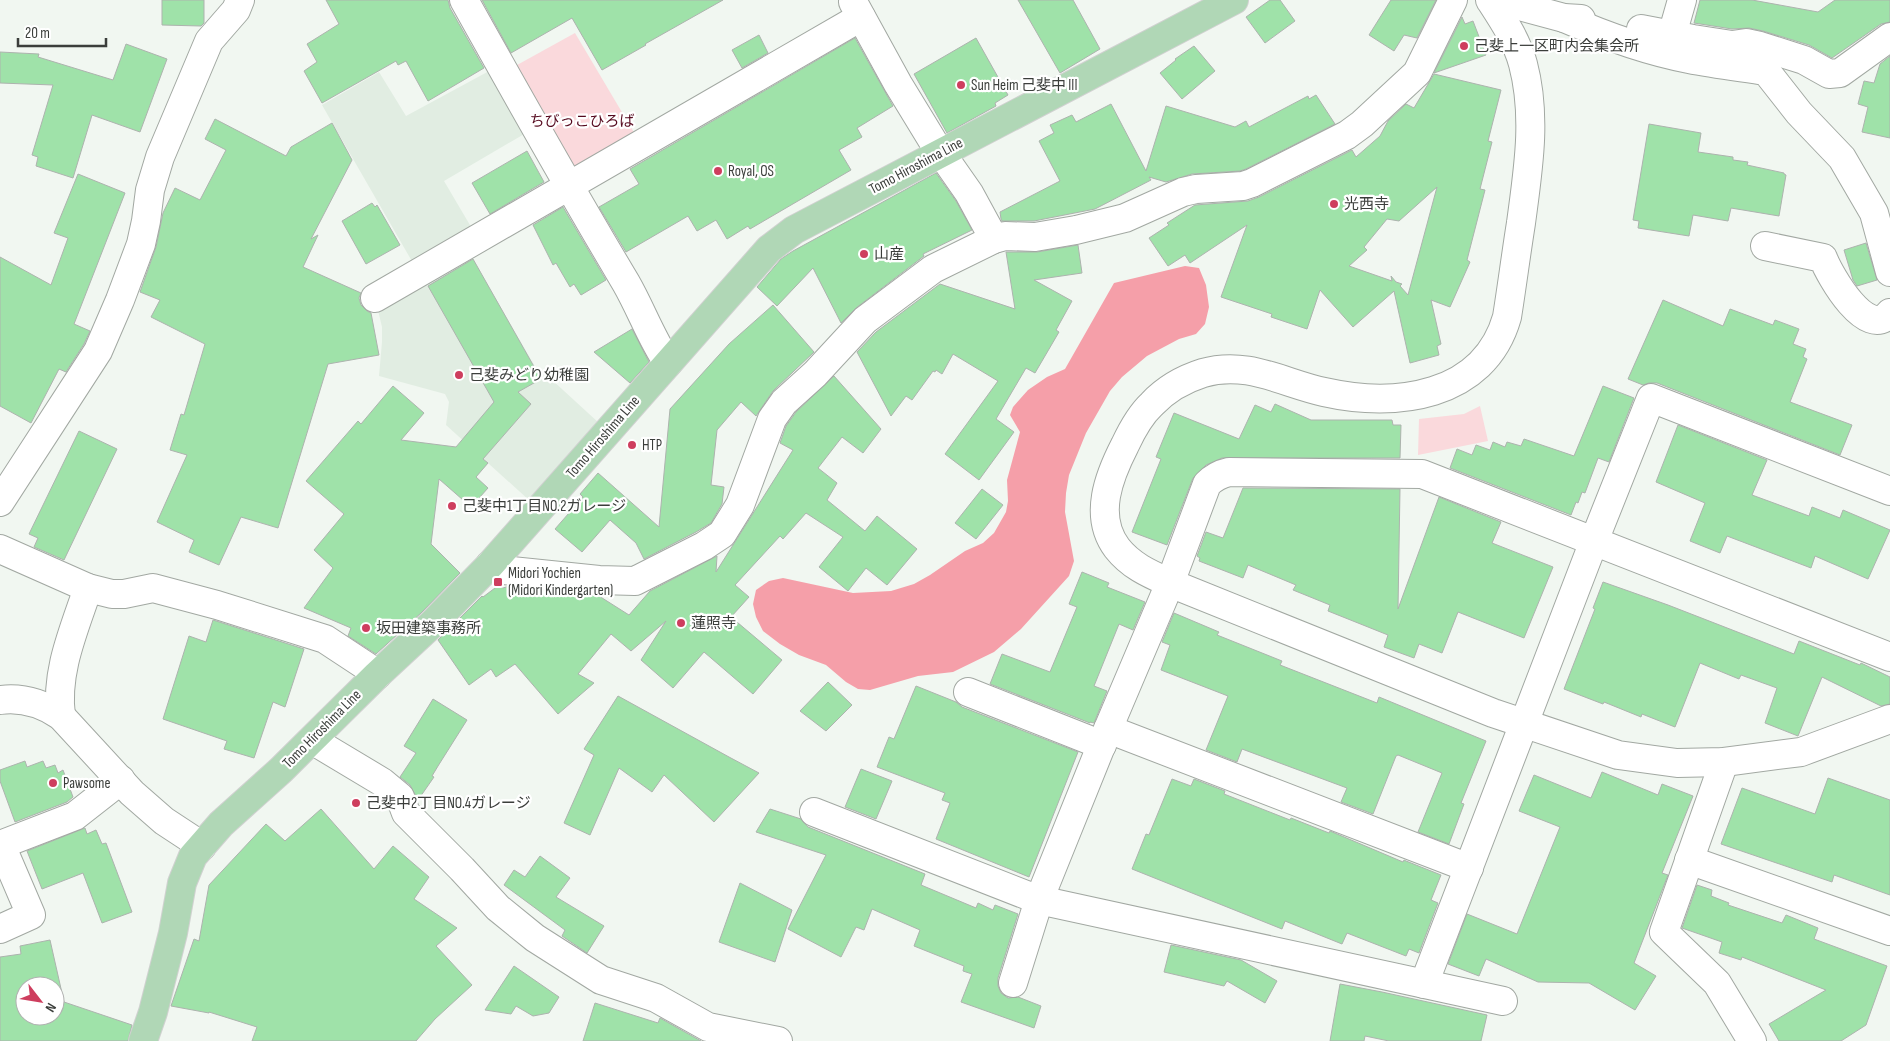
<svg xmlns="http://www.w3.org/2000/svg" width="1890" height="1041" viewBox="0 0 1890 1041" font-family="'Sofia Sans Condensed','Noto Sans JP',sans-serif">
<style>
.built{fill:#e1ede2}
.green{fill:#fad9dc}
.forest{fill:#f59fa9}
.building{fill:#9fe2a9;stroke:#adb3ae;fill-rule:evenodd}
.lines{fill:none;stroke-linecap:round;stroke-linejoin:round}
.minor-casing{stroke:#a2a8a2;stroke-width:30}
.major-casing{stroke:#d0d1d0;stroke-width:30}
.minor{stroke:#fff;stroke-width:28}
.major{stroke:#b0d7b6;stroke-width:28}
.poi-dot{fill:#ce3e5e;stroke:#fff;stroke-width:2}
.labels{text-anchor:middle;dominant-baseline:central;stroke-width:4.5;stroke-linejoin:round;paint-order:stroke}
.poi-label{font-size:15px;fill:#3b3e3b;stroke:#fff;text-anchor:start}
.park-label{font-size:15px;fill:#55091e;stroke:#fff}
.street-label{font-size:15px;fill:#3b3e3b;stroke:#fff}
</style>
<rect width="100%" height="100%" fill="#f1f7f1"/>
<!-- built -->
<g class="built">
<polygon points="491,70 526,133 444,181 477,237 417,270 322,105 379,72 406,116"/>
<polygon points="467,249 544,382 551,379 599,423 530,501 446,425 449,402 445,394 379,376 382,342 382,327 376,302"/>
</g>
<!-- green -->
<g class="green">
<polygon points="575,33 639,141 569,179 508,70"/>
<polygon points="1480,406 1488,441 1418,455 1419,419 1464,414"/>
</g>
<!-- forest -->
<polygon class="forest" points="1185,266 1199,268 1206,285 1209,307 1205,324 1196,334 1179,339 1147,356 1122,377 1110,391 1086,433 1069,475 1066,493 1065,512 1074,561 1069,576 1021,629 994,652 953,672 918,676 870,690 858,689 846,682 826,665 799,655 780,644 763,631 756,617 753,604 756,590 769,581 783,578 853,593 891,591 914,584 930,575 965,551 983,543 994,533 1006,512 1008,501 1007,480 1020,432 1010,415 1013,407 1028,390 1047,377 1065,369 1114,283"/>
<!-- building -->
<g class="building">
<polygon points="162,0 204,0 204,23 201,26 162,25"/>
<polygon points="326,0 448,0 450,8 484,68 428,101 406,61 398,65 396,61 322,103 304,71 317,62 307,44 339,24"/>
<polygon points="482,0 723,0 645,44 646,45 602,70 572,18 511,53"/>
<polygon points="1018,0 1073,0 1100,49 1060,73"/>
<polygon points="1270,0 1280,0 1295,21 1265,43 1246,17"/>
<polygon points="1391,0 1436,0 1417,38 1404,35 1394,51 1369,35"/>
<polygon points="1700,0 1752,0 1818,12 1835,0 1890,0 1890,22 1881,24 1832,58 1809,45 1763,31 1749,28 1732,29 1694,23"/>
<polygon points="1462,17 1465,24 1473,21 1486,55 1434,73"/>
<polygon points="759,35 768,53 742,68 732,50"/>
<polygon points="855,38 893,106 857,128 862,137 839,150 851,170 750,229 748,226 727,239 716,220 697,231 688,216 626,252 599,207 639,184 630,169"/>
<polygon points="976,38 1008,95 995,103 996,106 947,133 914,74"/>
<polygon points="126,44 167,59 140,132 92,115 73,178 36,166 38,157 32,155 53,85 0,83 0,52 39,54 38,57 113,80"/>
<polygon points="1194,46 1215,71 1182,99 1160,73 1176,60 1175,59"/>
<polygon points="1890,56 1890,138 1862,132 1868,107 1858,104 1864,81 1874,83 1880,64"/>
<path d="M 1434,74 L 1501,90 L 1488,141 L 1492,142 L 1480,189 L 1485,190 L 1467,260 L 1470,262 L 1450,307 L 1431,300 L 1441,344 L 1437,346 L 1439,355 L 1410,363 L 1394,291 L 1353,327 L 1320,290 L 1307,329 L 1271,317 L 1272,314 L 1221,297 L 1247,225 L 1190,263 L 1185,255 L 1168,266 L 1149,238 L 1169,225 L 1167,223 L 1195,205 L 1248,201 L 1259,197 L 1352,150 L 1356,157 L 1380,136 L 1388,121 L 1406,104 L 1414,108 ZM 1437,187 L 1408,295 L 1400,286 L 1402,284 L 1396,282 L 1391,276 L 1392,281 L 1349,266 L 1367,250 L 1364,247 L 1387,219 L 1399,221 Z"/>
<polygon points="1316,95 1335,124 1246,169 1240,171 1192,174 1166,182 1149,177 1151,180 1095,209 1034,221 1002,221 1001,219 1000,212 1060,181 1039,141 1054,133 1050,125 1072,115 1076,122 1111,104 1146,171 1166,106 1235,127 1246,121 1249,127 1308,96 1309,99"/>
<polygon points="215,119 286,156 291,147 332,123 352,160 311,239 318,235 303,267 361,293 359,298 361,305 367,311 371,313 379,355 328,364 278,528 241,517 219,565 189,552 194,540 157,522 187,455 170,450 181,414 184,415 205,344 151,317 160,300 140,292 156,247 163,213 175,188 200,200 226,150 205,139"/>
<polygon points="1649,124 1701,133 1698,152 1733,157 1733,160 1748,162 1747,165 1784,173 1784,174 1786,175 1779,216 1731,208 1728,221 1693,215 1689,236 1638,228 1639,221 1633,220"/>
<polygon points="527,151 544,182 490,214 472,183"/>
<polygon points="936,173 956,201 972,230 923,254 924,256 856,308 841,323 813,268 777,306 757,287 781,259 793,251"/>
<polygon points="78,174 125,193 74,324 90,331 84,344 66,372 59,369 31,423 0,406 0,257 51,285 68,238 54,233"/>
<polygon points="372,203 375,207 377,205 400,245 366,264 342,221"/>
<polygon points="563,207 606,280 581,295 574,284 570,287 556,263 553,265 533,225"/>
<polygon points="1866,243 1877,280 1857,286 1853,280 1844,250"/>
<polygon points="1078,245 1082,273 1034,280 1072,301 1056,330 1059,332 1035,373 1026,368 996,419 1014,432 979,480 945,454 998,381 953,354 942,374 936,370 935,372 933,371 912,400 906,396 891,416 857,352 876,332 940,284 1015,309 1006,252 1037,252"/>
<polygon points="473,259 541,379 518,392 531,404 483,459 488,463 476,477 488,488 471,507 439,479 431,544 460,573 421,613 376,654 348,636 351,628 304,608 333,568 314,550 344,514 306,481 358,421 361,424 393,386 424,413 401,440 456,447 494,402 428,286"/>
<polygon points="1663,300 1723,326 1730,309 1773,325 1775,320 1799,329 1793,344 1806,349 1803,357 1807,359 1790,402 1852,425 1840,455 1657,383 1649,383 1643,385 1628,379"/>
<polygon points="773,305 814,352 773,391 756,416 741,402 717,430 711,485 724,487 722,504 711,523 696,532 644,559 636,543 610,520 582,552 555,529 583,497 580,494 598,473 659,527 670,409 729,344"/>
<polygon points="632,329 649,362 630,383 594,352"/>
<polygon points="834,376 881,429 863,453 842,437 818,468 837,483 827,500 865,531 877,516 917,549 887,585 866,568 848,591 819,567 843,537 806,513 783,539 780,536 735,585 749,597 731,617 782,660 753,694 704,652 673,688 641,660 666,621 631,651 611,634 578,674 594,683 558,714 515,664 496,677 491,669 469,685 438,640 482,596 483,597 499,585 503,588 509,586 599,596 629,615 650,591 717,556 716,572 793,450 780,443 786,426 796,412"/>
<polygon points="1603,386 1634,398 1609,462 1598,458 1585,493 1582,492 1578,503 1576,502 1571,515 1450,468 1457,449 1472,455 1476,445 1490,450 1493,442 1505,447 1507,442 1521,446 1524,439 1574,456"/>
<polygon points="1275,404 1311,420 1392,420 1393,425 1401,425 1400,458 1222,458 1206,465 1193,478 1167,545 1132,532 1161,459 1156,457 1174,413 1239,439 1255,405 1271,412"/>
<polygon points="1678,425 1767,460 1752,495 1809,516 1812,507 1840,518 1843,510 1890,530 1868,579 1815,556 1811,568 1727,536 1720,553 1690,541 1705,503 1656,482"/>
<polygon points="79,431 117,449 64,560 34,547 38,538 29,534"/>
<polygon points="1243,488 1400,489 1398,609 1439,497 1501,522 1492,543 1553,567 1524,638 1458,612 1442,653 1419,644 1414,658 1384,647 1388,635 1328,611 1330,605 1293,590 1296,585 1248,565 1243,578 1199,561 1200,558 1197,556 1206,532 1223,538"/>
<polygon points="982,489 1003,505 976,539 955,523"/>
<polygon points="1082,572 1109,583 1107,587 1145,602 1133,630 1119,624 1094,686 1107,691 1094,723 1090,722 1090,723 990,684 1002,654 1050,672 1077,607 1069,604"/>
<polygon points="1603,582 1668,605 1794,654 1799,641 1860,665 1861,663 1890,677 1890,704 1881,706 1822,677 1798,736 1765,723 1777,688 1741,675 1739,679 1700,663 1675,727 1642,714 1641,717 1604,702 1603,704 1564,689 1595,609 1593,608"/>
<polygon points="1174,613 1219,632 1217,635 1282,661 1280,665 1377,703 1379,697 1486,741 1461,803 1464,804 1449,844 1418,832 1442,773 1398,755 1396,756 1373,814 1341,802 1347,788 1242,749 1237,762 1206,750 1228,696 1161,670 1170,645 1162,642"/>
<polygon points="213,620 304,649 285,707 273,702 254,758 224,749 227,741 163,719 189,636 206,642"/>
<polygon points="828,682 852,705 826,731 800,711"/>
<polygon points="916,686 956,702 962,707 1078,752 1029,877 936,839 950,803 942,800 945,793 877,767 889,737 894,739"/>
<polygon points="618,696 729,757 759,773 714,822 664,775 652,792 619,768 590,835 564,823 594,755 584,749"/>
<polygon points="433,699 467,720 438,766 432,776 434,777 418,800 410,785 400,777 416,753 404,746"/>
<polygon points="25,761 27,767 43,761 46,768 55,765 58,773 63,770 73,797 67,802 15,822 0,781 0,770"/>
<polygon points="861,769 892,781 876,819 845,807"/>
<polygon points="1602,772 1658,795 1662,784 1693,796 1662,873 1668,875 1634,963 1656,976 1635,1010 1589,983 1538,982 1486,959 1479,976 1448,964 1467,914 1517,934 1560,827 1519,811 1534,775 1591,798"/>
<polygon points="1828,778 1890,800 1890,895 1834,875 1832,882 1721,844 1742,788 1815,814"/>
<polygon points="1172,779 1191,786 1194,779 1225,791 1224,794 1290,820 1291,818 1329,833 1330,831 1403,862 1404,860 1406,861 1441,875 1431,900 1438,903 1419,953 1409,949 1406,956 1347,933 1342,944 1285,921 1282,929 1132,869 1146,834 1149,835"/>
<polygon points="321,809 374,869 393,846 429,877 414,899 457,928 436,946 472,985 435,1019 416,1041 252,1041 257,1027 209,1012 209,1013 171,1006 194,939 199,941 209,885 266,824 285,841"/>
<polygon points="770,809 801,819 808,827 925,874 921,885 976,908 978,903 993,910 995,905 1018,914 998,978 998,986 1001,993 1008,998 1018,997 1041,1006 1034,1028 961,1002 972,974 963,971 964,966 914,946 920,930 872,909 864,930 856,927 841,957 788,929 826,855 756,832"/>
<polygon points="85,828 87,834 96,830 102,844 106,843 132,912 102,923 83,873 42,889 27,851"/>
<polygon points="540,856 570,878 556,897 604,926 587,953 562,936 565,930 504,885 514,870 525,877"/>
<polygon points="740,883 792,910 775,962 719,942"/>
<polygon points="1697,885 1712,890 1711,896 1729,903 1728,905 1782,923 1786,915 1818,928 1814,939 1887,966 1866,1025 1841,1041 1779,1041 1769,1024 1826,990 1742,957 1741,960 1719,953 1722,942 1682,928"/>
<path d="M 50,940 L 64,1002 L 132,1025 L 128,1041 L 0,1041 L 0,957 L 21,954 L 20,946 ZM 25,986 L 55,986 L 55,1016 L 25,1016 Z"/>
<polygon points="1171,945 1241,960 1277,981 1265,1003 1227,981 1224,986 1164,972"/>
<polygon points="514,966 559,997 549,1013 533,1016 516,1006 511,1014 485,1010"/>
<polygon points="1340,984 1382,992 1487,1015 1481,1041 1389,1041 1365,1036 1364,1041 1330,1041"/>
<polygon points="595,1003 658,1023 660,1018 701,1041 583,1041"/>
</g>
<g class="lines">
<!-- minor casing -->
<g class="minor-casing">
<g id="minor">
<path d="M 464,0 C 517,95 570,189 626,283 C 641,309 651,338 668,363"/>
<path d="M 1490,0 C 1503,20 1517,41 1523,64 C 1537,117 1528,170 1521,223 C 1516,254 1512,286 1507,317 C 1484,398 1395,408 1324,392 C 1283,383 1247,360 1203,373 C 1184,379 1166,389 1152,404 C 1140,415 1132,430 1125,445 C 1109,476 1093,516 1117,548 C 1131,566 1150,574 1170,583 L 1493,713 L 1618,755 L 1677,763 L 1724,762 L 1801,752 L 1890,719"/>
<polyline points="1497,0 1564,18 1581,19"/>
<polyline points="853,2 898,84 934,143 969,193 994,239"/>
<path d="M 1564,18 C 1603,35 1647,51 1689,59 C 1714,64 1740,67 1766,71 L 1799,113 L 1842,158 L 1874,213 L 1890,272"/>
<polyline points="1641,29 1693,39 1732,45 1746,43 1760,46 1804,60 1829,74 1840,73 1890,37"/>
<polyline points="1672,35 1682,0"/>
<path d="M 1765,246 L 1823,258 C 1830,276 1867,341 1890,313"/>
<polyline points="375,298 861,17"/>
<polyline points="0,502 98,351 120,300 141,244 146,221 150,190 160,157 209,41 236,10 240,0"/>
<polyline points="0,549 88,588 112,594 124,594 153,588 217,605 325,639 369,668 377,675"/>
<polyline points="490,565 503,570 599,580 635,581 704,546 722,534 740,505 772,419 784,402 815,374 865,320 933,269 994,239 1005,236 1035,237 1076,230 1125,218 1183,192 1196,189 1243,186 1252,183 1347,135 1362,124 1417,73 1453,0"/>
<polyline points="968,692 1102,745"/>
<path d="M 0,700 C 23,697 42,703 61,716 L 132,793 L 164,821 L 202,846"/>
<path d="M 61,716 C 55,672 74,630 88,588"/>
<polyline points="1108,729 1469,868"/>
<polyline points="312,740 382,782 400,797 406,813 462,869 498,908 535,938 601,980 656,998 708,1027 778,1041"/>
<polyline points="1724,762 1664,932 1717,983 1752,1041"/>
<polyline points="814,812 1039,900 1503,1001"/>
<polyline points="0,845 75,816 121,780"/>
<polyline points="1689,860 1890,931"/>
<polyline points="0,929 31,915 1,845"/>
<path d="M 1013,983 L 1039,900 L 1108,729 L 1170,583 L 1207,484 C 1214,477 1220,474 1229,472 L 1422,474 L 1890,657"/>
<polyline points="1424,984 1594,541 1651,398 1890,491"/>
</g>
</g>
<!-- major casing -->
<g class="major-casing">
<polyline id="major" points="143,1041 153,1012 173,933 182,883 193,856 221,824 281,770 377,675 432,624 490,565 769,249 794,230 1234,0"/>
</g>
<!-- minor -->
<use href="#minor" class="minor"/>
<!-- major -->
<use href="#major" class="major"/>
</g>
<!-- markers -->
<g class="poi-dot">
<circle cx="1464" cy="46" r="5"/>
<circle cx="961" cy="85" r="5"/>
<circle cx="718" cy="171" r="5"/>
<circle cx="1334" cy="204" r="5"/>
<circle cx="864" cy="254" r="5"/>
<circle cx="459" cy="375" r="5"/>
<circle cx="632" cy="445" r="5"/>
<circle cx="452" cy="506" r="5"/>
<rect x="493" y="577" width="10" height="10" rx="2.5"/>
<circle cx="681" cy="623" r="5"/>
<circle cx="366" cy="628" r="5"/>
<circle cx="53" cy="783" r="5"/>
<circle cx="356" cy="803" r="5"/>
</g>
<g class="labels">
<!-- poi labels -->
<g class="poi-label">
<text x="1474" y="46">己斐上一区町内会集会所</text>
<text x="971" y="85">Sun Heim 己斐中 III</text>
<text x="728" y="171">Royal, OS</text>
<text x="1344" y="204">光西寺</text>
<text x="874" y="254">山産</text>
<text x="469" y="375">己斐みどり幼稚園</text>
<text x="642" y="445">HTP</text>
<text x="462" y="506">己斐中1丁目NO.2ガレージ</text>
<text x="508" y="573">Midori Yochien<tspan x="508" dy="17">(Midori Kindergarten)</tspan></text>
<text x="691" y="623">蓮照寺</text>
<text x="376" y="628">坂田建築事務所</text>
<text x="63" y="783">Pawsome</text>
<text x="366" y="803">己斐中2丁目NO.4ガレージ</text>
</g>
<!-- park labels -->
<g class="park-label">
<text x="582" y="121">ちびっこひろば</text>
</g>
<!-- street labels -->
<g class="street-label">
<text transform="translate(916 166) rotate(-28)">Tomo Hiroshima Line</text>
<text transform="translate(603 437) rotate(-49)">Tomo Hiroshima Line</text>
<text transform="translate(322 729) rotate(-45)">Tomo Hiroshima Line</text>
</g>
</g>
<!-- north arrow -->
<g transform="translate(40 1001) rotate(121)"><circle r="24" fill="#ffffff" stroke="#b1b2b1"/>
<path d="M0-4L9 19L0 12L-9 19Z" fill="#ce3e5e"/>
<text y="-8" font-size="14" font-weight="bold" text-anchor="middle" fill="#3b3e3b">N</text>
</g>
<!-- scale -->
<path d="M18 38v8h88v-8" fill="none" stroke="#3b3e3b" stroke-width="2.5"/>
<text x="25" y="38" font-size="15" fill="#3b3e3b" stroke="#ffffff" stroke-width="4" paint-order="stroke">20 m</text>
</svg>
